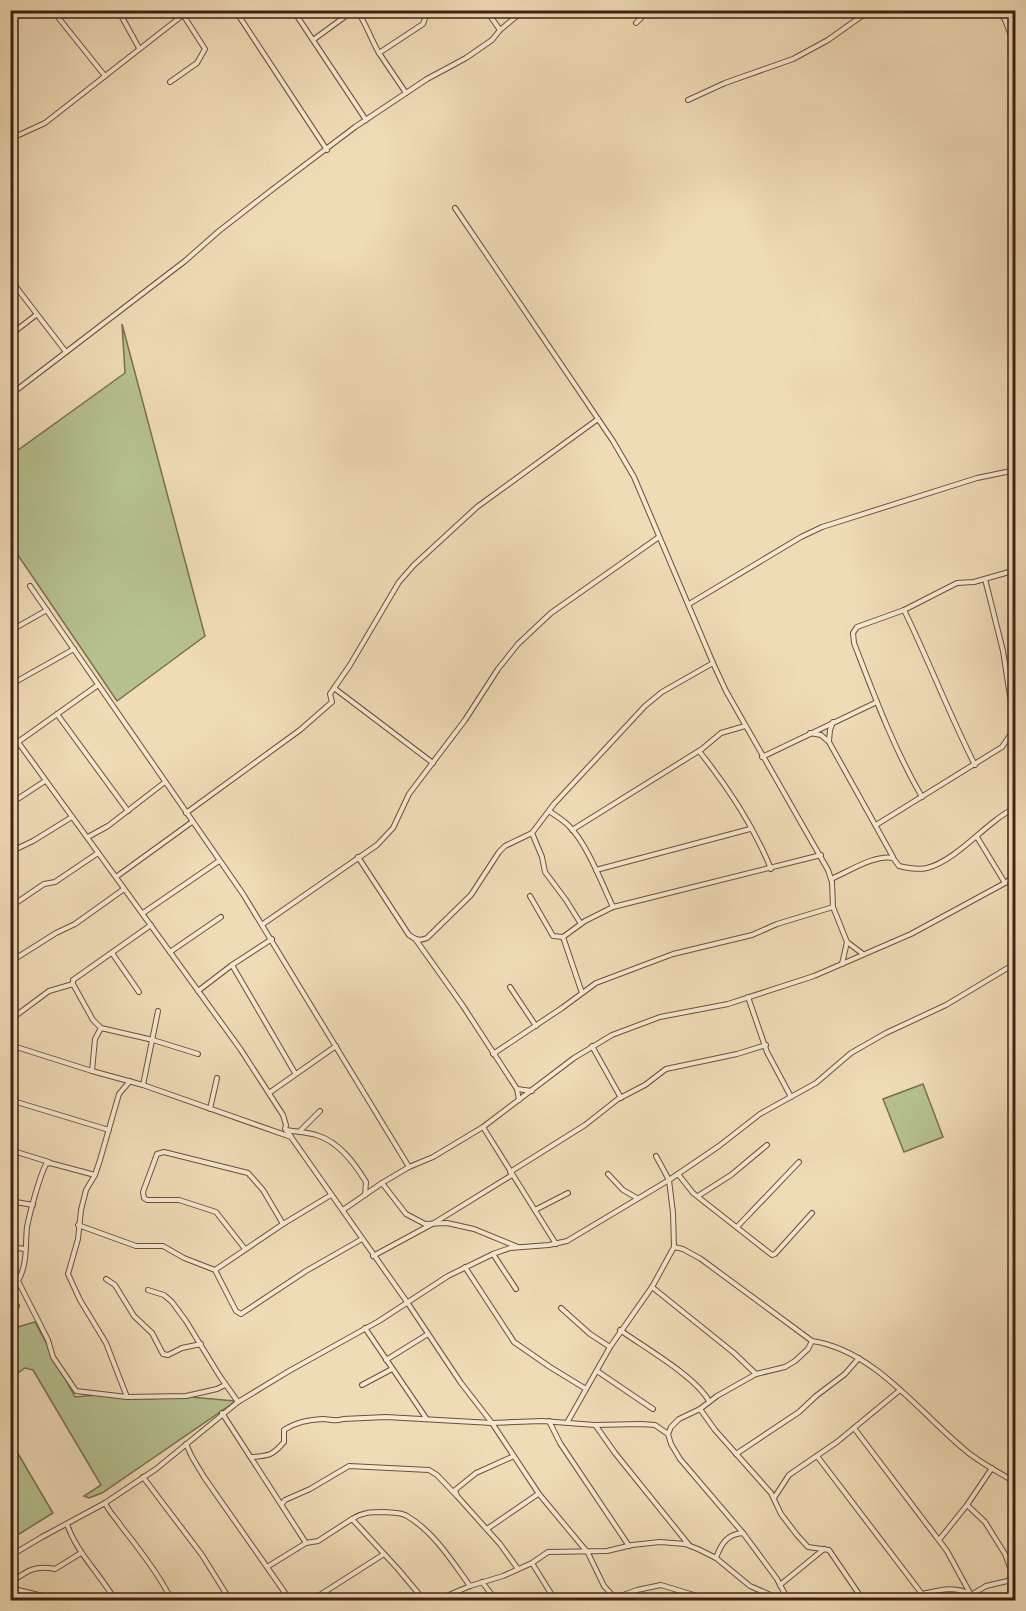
<svg xmlns="http://www.w3.org/2000/svg" width="1026" height="1611" viewBox="0 0 1026 1611" font-family="'IM FELL Great Primer',serif">
<style>
.green{fill:#b6c190;stroke:#7b7051;stroke-width:1.5}
.lines{fill:none;stroke-linecap:round;stroke-linejoin:round}
.minor-casing{stroke:#6c4f3b;stroke-width:6}
.minor{stroke:#f5e8d0;stroke-width:4}
</style>
<rect width="100%" height="100%" fill="#efdbb6"/>
<filter id="stains"><feTurbulence type="fractalNoise" baseFrequency=".00333" numOctaves="4"/><feColorMatrix values="0 0 0 0 .2 0 0 0 0 .09 0 0 0 0 .02 0 0 0 .5 -.17"/></filter>
<radialGradient id="worn" r=".72"><stop offset=".6" stop-color="#630" stop-opacity="0"/><stop offset="1" stop-color="#630" stop-opacity=".3"/></radialGradient>
<!-- green -->
<g class="green">
<polygon points="122,324 205,636 117,701 11,545 10,456 125,373"/>
<polygon points="923,1084 943,1137 904,1152 883,1099"/>
<polygon points="35,1322 75,1397 97,1395 150,1399 179,1396 236,1401 102,1493 89,1498 84,1496 101,1485 33,1370 25,1368 11,1378 11,1329"/>
<polygon points="10,1440 53,1513 11,1539 10,1539"/>
</g>
<g class="lines">
<!-- minor casing -->
<g class="minor-casing">
<g id="minor">
<polyline points="56,10 57,16 105,76"/>
<polyline points="118,10 139,48"/>
<polyline points="235,10 327,150"/>
<polyline points="293,10 366,120"/>
<path d="M 357,10 C 366,24 371,39 379,53"/>
<polyline points="486,10 500,30"/>
<polyline points="999,10 1005,20 1016,48"/>
<polyline points="10,19 15,10"/>
<polyline points="1005,20 1016,15"/>
<polyline points="636,23 649,10"/>
<polyline points="313,40 354,10"/>
<polyline points="170,82 197,63 205,49 180,10"/>
<polyline points="406,93 379,53 423,24 428,10"/>
<polyline points="688,100 725,83 793,59 828,40 870,10"/>
<polyline points="10,139 45,123 183,15"/>
<polyline points="455,208 613,441 634,477 713,663 726,691 828,870 832,882 833,907 847,942 863,954"/>
<polyline points="10,279 66,352"/>
<polyline points="10,335 36,315"/>
<polyline points="10,395 185,261 219,231 269,192 355,127 427,79 466,58 492,40 500,30 524,10"/>
<polyline points="1013,471 1016,482"/>
<polyline points="30,586 243,894 409,1167"/>
<polyline points="689,604 801,537 822,527 977,478 1016,470"/>
<path d="M 904,610 C 929,661 949,714 975,765"/>
<polyline points="10,631 47,610"/>
<polyline points="10,685 74,649"/>
<polyline points="334,688 433,763"/>
<polyline points="57,714 128,811"/>
<polyline points="10,731 241,1050 283,1115 286,1125 285,1129 291,1136"/>
<polyline points="810,733 821,735 829,742 893,857"/>
<polyline points="829,741 830,730 833,722"/>
<polyline points="18,742 98,685"/>
<path d="M 699,751 C 727,786 754,827 771,869"/>
<polyline points="762,757 877,702"/>
<path d="M 922,797 C 894,749 874,695 854,643 L 853,633 L 857,627 L 904,610 L 957,583 L 974,582 L 1016,570"/>
<polyline points="10,804 45,781"/>
<path d="M 549,811 C 556,816 563,820 568,825 C 587,843 602,884 613,907"/>
<polyline points="186,813 300,730 332,702 330,694 350,665 399,582 414,565 477,507 598,419"/>
<polyline points="876,825 1002,747 1015,728 1003,651 985,579"/>
<polyline points="572,830 702,749 721,733 745,726"/>
<polyline points="532,833 542,857 545,872 566,900 581,924"/>
<polyline points="88,837 108,826 165,782"/>
<polyline points="977,837 1005,883"/>
<polyline points="10,852 33,841 72,817"/>
<path d="M 358,857 L 409,935 C 416,940 420,941 427,938 L 471,895 L 499,852 L 505,846 L 532,833 L 554,804 L 645,706 L 662,692 L 713,663"/>
<polyline points="596,870 750,829"/>
<polyline points="116,877 192,822"/>
<path d="M 831,879 C 848,872 875,854 893,858 L 899,866 C 908,868 917,870 927,868 C 951,862 976,835 996,820 C 1002,815 1009,811 1016,807"/>
<polyline points="530,896 553,936 563,937 585,921 613,907 821,855"/>
<polyline points="10,907 44,884 55,882 98,853"/>
<polyline points="143,913 219,861"/>
<polyline points="263,924 377,845 393,828 409,794 465,720 498,669 518,644 551,613 659,537"/>
<polyline points="563,937 582,993"/>
<polyline points="416,940 463,1006 517,1089 519,1100"/>
<polyline points="170,952 221,917"/>
<polyline points="112,953 139,992"/>
<polyline points="10,962 56,933 75,924 124,889"/>
<polyline points="842,964 847,942"/>
<polyline points="232,965 295,1073"/>
<polyline points="73,984 93,1020 101,1028 95,1039 92,1071"/>
<polyline points="510,987 536,1026"/>
<polyline points="198,991 232,965 272,939"/>
<polyline points="748,997 767,1052 791,1097"/>
<polyline points="10,1020 49,991 73,984 73,980 151,925"/>
<polyline points="101,1028 153,1040 198,1054"/>
<polyline points="10,1045 92,1071 143,1085 291,1137 407,1302 461,1383 492,1423 539,1494 588,1553 604,1586 615,1598 614,1600"/>
<polyline points="592,1046 621,1098"/>
<polyline points="493,1054 562,1008 596,983 673,954 752,935 777,924 833,907"/>
<polyline points="143,1085 158,1011"/>
<polyline points="517,1089 532,1091"/>
<polyline points="269,1093 336,1046"/>
<polyline points="10,1100 109,1130"/>
<polyline points="210,1109 217,1078"/>
<polyline points="483,1127 556,1244"/>
<path d="M 286,1130 C 297,1132 308,1132 319,1136 C 340,1143 355,1164 366,1182 L 365,1195"/>
<polyline points="299,1132 320,1111"/>
<polyline points="10,1150 49,1162"/>
<polyline points="510,1172 585,1125 618,1099 645,1085 666,1069 737,1054 766,1045"/>
<polyline points="608,1174 623,1190 637,1198"/>
<polyline points="678,1174 693,1193 772,1255 775,1254 812,1213"/>
<path d="M 95,1175 L 50,1163 L 46,1164 C 39,1178 30,1212 27,1227 C 25,1245 28,1263 18,1281 L 48,1340 L 53,1357 L 76,1391 L 127,1397 L 186,1396 L 217,1389 L 225,1385"/>
<polyline points="382,1183 406,1214 425,1224 447,1223 474,1229 518,1247"/>
<polyline points="698,1196 731,1175 767,1145"/>
<polyline points="10,1201 33,1205"/>
<polyline points="343,1210 382,1183 409,1167 433,1157 483,1127 574,1058 612,1035 660,1017 728,1004 814,976 911,934 1005,883 1016,875"/>
<polyline points="535,1210 568,1193"/>
<polyline points="78,1225 136,1246 163,1246 184,1258 215,1270 236,1311 241,1314 306,1271 362,1239"/>
<polyline points="737,1227 799,1162"/>
<polyline points="10,1247 25,1249"/>
<path d="M 674,1247 L 683,1249 L 701,1259 L 812,1341 C 874,1350 919,1412 965,1450 C 980,1463 999,1472 1016,1483"/>
<polyline points="245,1249 216,1212 179,1200 147,1200 144,1198 143,1192 157,1154 164,1152 248,1173 263,1190 283,1224"/>
<polyline points="493,1254 516,1289"/>
<polyline points="373,1256 434,1223 512,1175"/>
<polyline points="465,1267 514,1342 550,1367 586,1389"/>
<polyline points="215,1270 283,1224 331,1195"/>
<polyline points="106,1279 115,1285 134,1316 152,1333 163,1354 168,1355 182,1348 201,1344"/>
<polyline points="652,1287 734,1353 756,1374"/>
<polyline points="148,1290 164,1295 172,1302 186,1321 219,1375 238,1402"/>
<polyline points="10,1305 17,1306"/>
<polyline points="561,1308 590,1334 610,1347"/>
<polyline points="365,1328 426,1418"/>
<path d="M 620,1330 C 645,1348 695,1376 709,1401"/>
<polyline points="386,1360 428,1334"/>
<polyline points="597,1371 653,1409"/>
<polyline points="362,1385 392,1369"/>
<polyline points="127,1397 106,1343 80,1300 68,1274 78,1239 81,1210 86,1190 95,1175 100,1160 119,1094 130,1081"/>
<polyline points="700,1409 715,1430 771,1493 781,1514 797,1535 808,1547 829,1550 863,1600"/>
<polyline points="222,1413 306,1543"/>
<polyline points="549,1421 560,1443 629,1546"/>
<polyline points="568,1421 610,1347 652,1287 674,1247 673,1213 669,1180 656,1156"/>
<polyline points="596,1426 615,1453 689,1545"/>
<polyline points="854,1428 947,1551 971,1595 968,1600"/>
<polyline points="186,1444 192,1457 204,1477 290,1600"/>
<polyline points="736,1454 799,1412 816,1396 845,1374 859,1358"/>
<polyline points="514,1456 476,1473 455,1490 457,1496 500,1544 518,1569"/>
<polyline points="817,1456 922,1594"/>
<path d="M 252,1457 C 269,1456 273,1455 284,1442 L 284,1430 C 296,1422 308,1420 323,1419 C 330,1419 336,1422 343,1419 L 386,1417 L 492,1423 L 542,1421 L 595,1425 L 641,1424 L 655,1425 L 668,1434"/>
<polyline points="143,1477 202,1555 230,1600"/>
<polyline points="774,1498 789,1475 837,1442 900,1390"/>
<path d="M 105,1503 C 109,1512 116,1518 121,1526 C 136,1545 163,1579 171,1600"/>
<polyline points="282,1504 285,1500 310,1489 349,1466 429,1470 437,1475 457,1496"/>
<polyline points="967,1505 985,1522 1005,1554 1011,1570 1010,1600"/>
<path d="M 352,1519 C 363,1512 371,1512 384,1512 C 391,1513 401,1512 407,1516 C 434,1532 452,1561 470,1586"/>
<path d="M 67,1524 C 76,1552 101,1575 115,1600"/>
<polyline points="487,1529 538,1494"/>
<polyline points="939,1540 967,1505 992,1468"/>
<polyline points="10,1556 42,1537 105,1503 156,1469 238,1402 289,1371 379,1321 448,1276 493,1254 510,1248 549,1245 567,1241 669,1180 719,1146 760,1114 816,1083 851,1053 886,1033 946,1005 1016,963"/>
<path d="M 716,1558 C 721,1544 727,1534 743,1533"/>
<polyline points="532,1563 555,1600"/>
<polyline points="267,1567 306,1543 318,1541 352,1519 398,1569 424,1600"/>
<polyline points="482,1582 496,1600"/>
<path d="M 10,1583 C 27,1571 34,1565 55,1569 L 81,1553"/>
<polyline points="780,1585 824,1549"/>
<polyline points="10,1588 59,1600"/>
<polyline points="615,1598 637,1590 661,1585 710,1600"/>
<polyline points="312,1600 384,1554"/>
<polyline points="437,1600 470,1586 503,1576 532,1563 548,1552 607,1551 632,1545 660,1542 685,1544 698,1549 716,1558 750,1586 782,1600"/>
<polyline points="788,1600 777,1579 743,1533 680,1459 671,1444 668,1434 671,1427 679,1419 700,1409 717,1396 756,1374 785,1367 795,1361 808,1349 812,1341"/>
<polyline points="898,1600 914,1600"/>
<path d="M 919,1600 L 922,1594 C 939,1590 956,1585 971,1595 L 986,1586 L 1016,1579"/>
</g>
</g>
<!-- minor -->
<use href="#minor" class="minor"/>
</g>
<!-- margin -->
<rect width="1026" height="1611" fill="none" stroke="#efdbb6" stroke-width="36"/>
<rect x="12" y="12" width="1002" height="1587" fill="none" stroke="#402012" stroke-width="3"/>
<rect x="18" y="18" width="990" height="1575" fill="none" stroke="#402012" stroke-width="1.5"/>
<rect width="100%" height="100%" filter="url(#stains)"/>
<rect width="100%" height="100%" fill="url(#worn)"/>
</svg>
